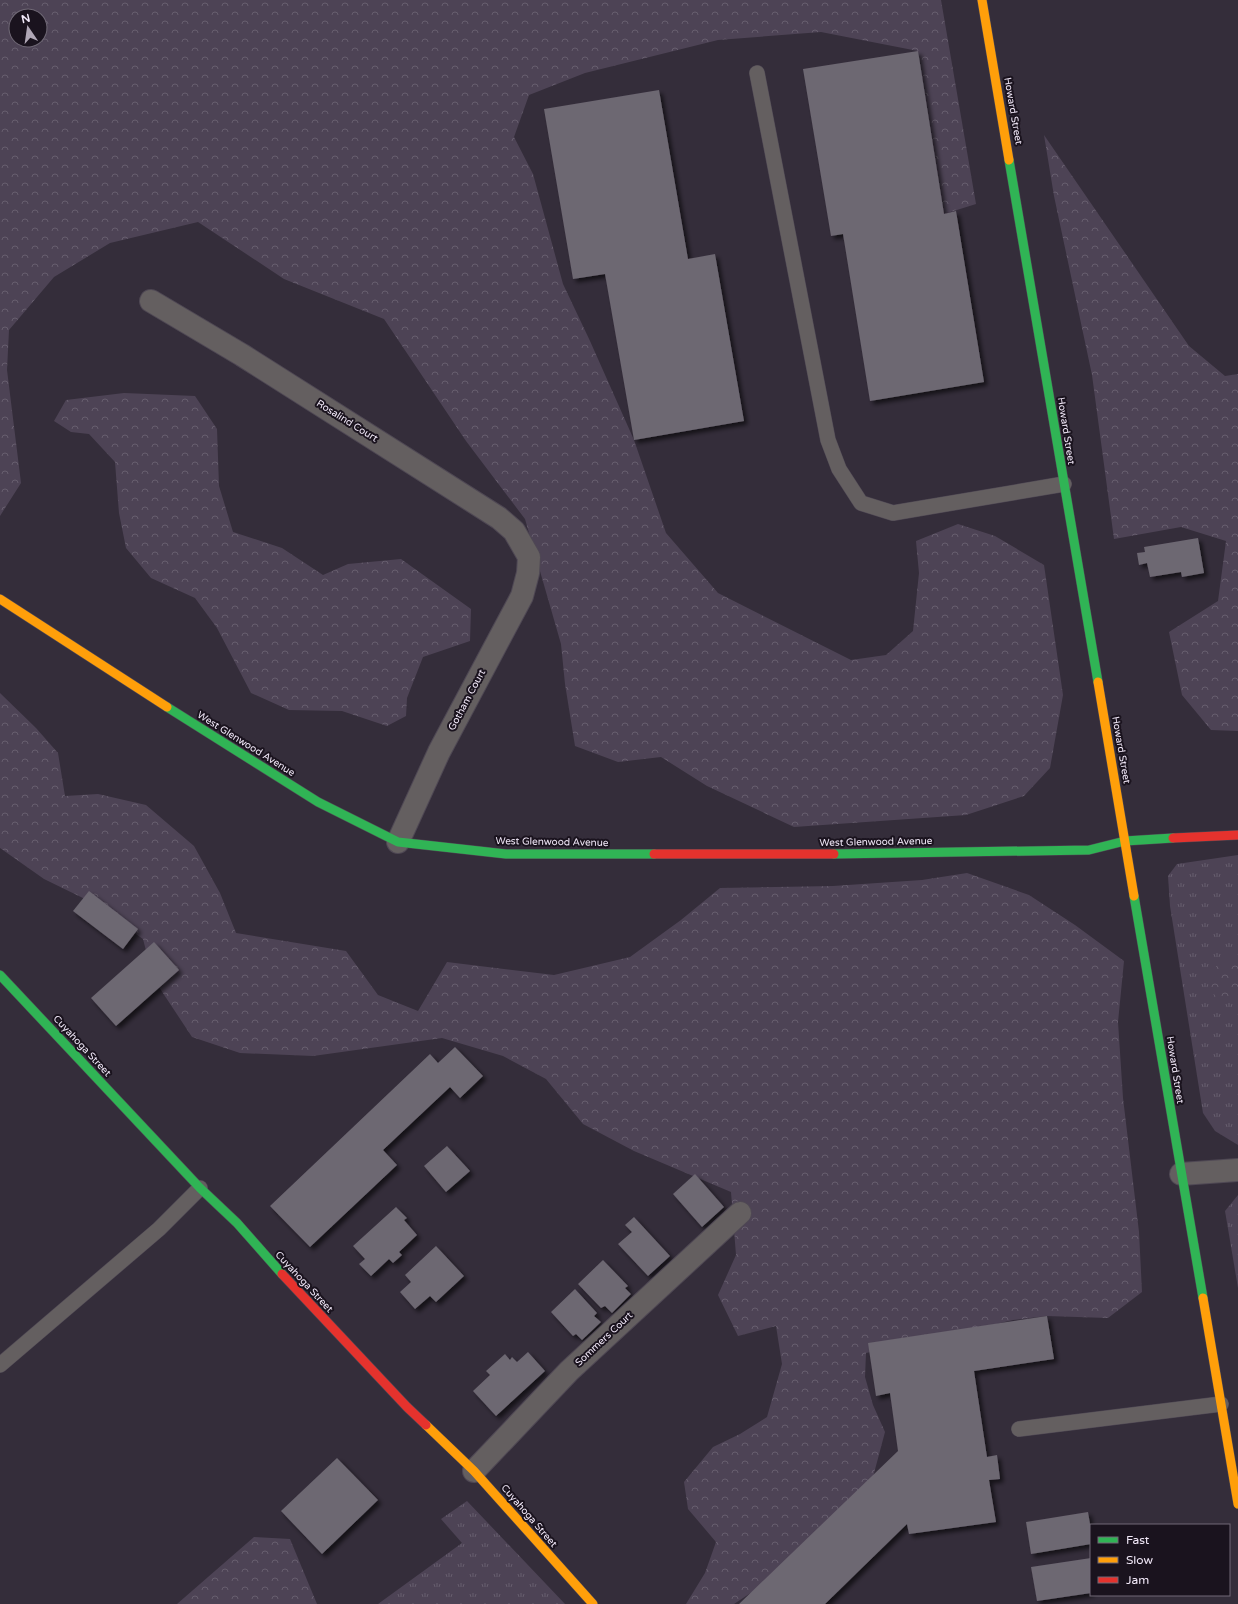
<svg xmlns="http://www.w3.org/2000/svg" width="1238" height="1604" viewBox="0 0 1238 1604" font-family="'Varela Round',sans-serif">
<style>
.grass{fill:url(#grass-tufts)}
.forest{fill:url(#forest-crowns);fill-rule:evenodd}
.building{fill:#6d6772;filter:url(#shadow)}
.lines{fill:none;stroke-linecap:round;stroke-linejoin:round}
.lane-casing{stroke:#4f4854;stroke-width:16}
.street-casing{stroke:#4f4854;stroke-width:24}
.fast-casing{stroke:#4f4854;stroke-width:10}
.slow-casing{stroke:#4f4854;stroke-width:10}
.jam-casing{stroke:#4f4854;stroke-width:10}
.lane{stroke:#645f60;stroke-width:15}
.street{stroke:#645f60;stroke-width:22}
.fast{stroke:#30b455;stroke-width:9}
.slow{stroke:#ff9f0a;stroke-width:9}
.jam{stroke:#e5322d;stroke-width:9}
.labels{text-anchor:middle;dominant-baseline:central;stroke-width:4;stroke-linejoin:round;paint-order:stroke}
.street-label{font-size:10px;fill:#f2e9f9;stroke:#1a131e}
</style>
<defs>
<pattern id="grass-tufts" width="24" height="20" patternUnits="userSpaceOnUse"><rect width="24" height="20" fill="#4d4355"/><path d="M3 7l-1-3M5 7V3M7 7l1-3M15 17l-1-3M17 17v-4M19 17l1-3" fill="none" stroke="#675e6e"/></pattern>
<pattern id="forest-crowns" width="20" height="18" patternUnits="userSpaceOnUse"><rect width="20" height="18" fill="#4d4355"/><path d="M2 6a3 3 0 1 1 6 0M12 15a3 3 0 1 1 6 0" fill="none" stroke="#675e6e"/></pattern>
<filter id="shadow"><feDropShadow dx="3.5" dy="3.5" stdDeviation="2" flood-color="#0009"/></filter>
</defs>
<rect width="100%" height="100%" fill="#342d3a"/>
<!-- grass -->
<g class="grass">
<polygon points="1238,855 1238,1145 1215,1131 1203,1113 1170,906 1168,876 1177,864"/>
<polygon points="1238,1195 1238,1288 1225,1211"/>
<polygon points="467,1501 565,1604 378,1604 462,1543 441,1519"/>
</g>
<!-- forest -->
<g class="forest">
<path d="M 0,0 L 941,0 L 976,204 L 944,214 L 918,51 L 821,32 L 718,40 L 585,73 L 529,95 L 514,137 L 533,174 L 563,284 L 590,341 L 634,440 L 666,533 L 718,593 L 851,660 L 886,655 L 913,631 L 919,573 L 916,541 L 958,524 L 995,536 L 1044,565 L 1063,695 L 1050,768 L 1024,796 L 966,815 L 794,827 L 707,786 L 661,757 L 618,762 L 575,746 L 565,684 L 561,644 L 525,519 L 466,441 L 384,319 L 284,279 L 198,222 L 110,243 L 54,277 L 9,330 L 7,370 L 21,483 L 0,516 ZM 16,16 L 40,16 L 40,40 L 16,40 Z"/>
<polygon points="1044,135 1189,346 1225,376 1238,374 1238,731 1211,730 1182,695 1169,632 1218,601 1226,541 1181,527 1114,539 1092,375 1054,196"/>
<polygon points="124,393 195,396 217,429 219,486 233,532 282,548 323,575 348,564 401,559 471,609 470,641 423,657 407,698 406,716 387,726 342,711 289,710 251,693 217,628 195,598 151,578 126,548 119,513 115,462 89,434 71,432 54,421 66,400"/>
<polygon points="0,693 36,728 58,753 65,796 98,794 146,805 194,846 220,893 236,933 346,951 378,995 418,1011 447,962 554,975 630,957 681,920 720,888 833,886 922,880 967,873 1029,895 1075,925 1124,961 1118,1022 1123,1098 1139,1232 1142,1292 1108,1318 1047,1316 1013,1320 929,1340 866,1353 865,1377 873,1405 885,1432 873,1477 755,1590 734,1604 686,1604 705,1573 716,1542 688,1509 684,1482 713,1447 740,1434 767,1417 782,1364 776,1326 738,1336 718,1295 736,1255 731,1192 634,1151 583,1124 546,1079 503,1056 442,1038 313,1056 240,1053 192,1037 153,978 143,939 85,899 44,879 0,848"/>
<polygon points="1238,957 1238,999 1217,999 1207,982 1217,965"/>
<polygon points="254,1537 290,1539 317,1604 177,1604"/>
</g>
<!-- building -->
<g class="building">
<polygon points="918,51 944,214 956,211 984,382 870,401 843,234 831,236 803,69"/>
<polygon points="659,90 688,259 715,254 744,421 634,440 605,274 573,279 544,109"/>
<polygon points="1198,538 1204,573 1182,577 1181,572 1150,577 1147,563 1139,565 1137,553 1145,552 1144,547"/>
<polygon points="89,891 138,929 123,949 73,911"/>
<polygon points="154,942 179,970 116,1026 91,998"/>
<polygon points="455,1047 483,1076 460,1098 450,1087 383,1150 397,1165 310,1247 270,1206 430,1054 438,1063"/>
<polygon points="447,1146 470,1171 446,1192 424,1166"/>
<polygon points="695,1174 724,1207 702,1227 673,1194"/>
<polygon points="396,1207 407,1218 404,1220 417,1235 399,1252 402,1255 393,1263 389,1259 371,1276 359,1264 365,1259 353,1246"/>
<polygon points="634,1217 670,1256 648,1276 618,1244 632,1232 625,1225"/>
<polygon points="436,1246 464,1276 436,1302 430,1296 415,1309 400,1292 411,1282 405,1275"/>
<polygon points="603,1260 628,1286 625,1288 631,1294 612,1313 605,1306 601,1308 578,1284"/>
<polygon points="575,1289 597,1313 594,1316 601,1322 582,1340 576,1334 573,1336 551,1312"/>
<polygon points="1047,1316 1054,1359 974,1371 987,1457 997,1455 1000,1479 989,1480 996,1522 909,1534 907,1524 825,1604 739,1604 898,1451 890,1393 876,1396 868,1343"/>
<polygon points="528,1352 545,1371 496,1416 473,1391 490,1375 486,1371 505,1354 510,1360 512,1357 517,1362"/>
<polygon points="337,1458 378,1500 322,1554 281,1511"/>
<polygon points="1088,1512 1091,1530 1091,1544 1031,1554 1026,1522"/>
<polygon points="1091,1558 1091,1593 1037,1601 1031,1567"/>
</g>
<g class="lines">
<!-- lane casing -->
<g class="lane-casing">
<g id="lane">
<polyline points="757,73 828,440 839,469 861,503 893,513 1064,484"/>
<polyline points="0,1365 159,1229 200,1188"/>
<polyline points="1019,1429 1221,1404"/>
</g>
</g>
<!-- street casing -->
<g class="street-casing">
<g id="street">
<polyline points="151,301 242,355 499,518 514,531 529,557 528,573 522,596 439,752 398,842"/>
<polyline points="1181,1174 1238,1170"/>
<polyline points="474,1471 569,1371 740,1213"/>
</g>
</g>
<!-- fast casing -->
<g class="fast-casing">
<g id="fast">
<polyline points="1009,160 1098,682"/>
<polyline points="167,707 318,802 398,842 506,854 654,854"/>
<polyline points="834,854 1089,850 1125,841 1173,838"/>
<polyline points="1134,896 1203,1298"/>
<polyline points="0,975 200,1188 237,1223 282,1274"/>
</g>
</g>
<!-- slow casing -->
<g class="slow-casing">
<g id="slow">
<polyline points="982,0 1009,160"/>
<polyline points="0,599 167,707"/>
<polyline points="1098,682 1134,896"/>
<polyline points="1203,1298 1238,1504"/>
<polyline points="426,1425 474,1471 593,1604"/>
</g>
</g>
<!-- jam casing -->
<g class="jam-casing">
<g id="jam">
<polyline points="1173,838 1238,835"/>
<polyline points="654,854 834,854"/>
<polyline points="282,1274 407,1407 426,1425"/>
</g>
</g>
<!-- lane -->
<use href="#lane" class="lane"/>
<!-- street -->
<use href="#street" class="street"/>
<!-- fast -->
<use href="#fast" class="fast"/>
<!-- slow -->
<use href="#slow" class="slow"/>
<!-- jam -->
<use href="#jam" class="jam"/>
</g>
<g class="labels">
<!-- street labels -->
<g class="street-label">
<text transform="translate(1013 111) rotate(80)">Howard Street</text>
<text transform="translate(347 421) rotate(32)">Rosalind Court</text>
<text transform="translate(1066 431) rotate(81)">Howard Street</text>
<text transform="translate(467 700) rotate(-62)">Gotham Court</text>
<text transform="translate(246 744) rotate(32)">West Glenwood Avenue</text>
<text transform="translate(1121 750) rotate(80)">Howard Street</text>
<text transform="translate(552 842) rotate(1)">West Glenwood Avenue</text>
<text transform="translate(876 842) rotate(-1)">West Glenwood Avenue</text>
<text transform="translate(82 1046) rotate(47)">Cuyahoga Street</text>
<text transform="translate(1175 1070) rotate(81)">Howard Street</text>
<text transform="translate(304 1282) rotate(47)">Cuyahoga Street</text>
<text transform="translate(604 1339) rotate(-43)">Sommers Court</text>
<text transform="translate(529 1516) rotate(49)">Cuyahoga Street</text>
</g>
</g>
<!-- legend -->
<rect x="1090" y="1524" width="140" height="72" fill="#1a131e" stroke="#706976"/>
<rect x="1098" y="1537" width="20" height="6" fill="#30b455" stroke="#706976"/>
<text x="1126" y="1544" font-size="12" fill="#f2e9f9">Fast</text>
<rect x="1098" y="1557" width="20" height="6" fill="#ff9f0a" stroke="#706976"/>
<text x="1126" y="1564" font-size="12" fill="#f2e9f9">Slow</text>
<rect x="1098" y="1577" width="20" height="6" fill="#e5322d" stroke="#706976"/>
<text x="1126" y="1584" font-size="12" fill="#f2e9f9">Jam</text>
<!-- north arrow -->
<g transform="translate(28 28) rotate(347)"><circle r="19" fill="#1a131e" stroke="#706976"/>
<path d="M0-3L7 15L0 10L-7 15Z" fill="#b0a7b6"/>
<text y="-6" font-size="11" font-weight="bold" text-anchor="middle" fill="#f2e9f9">N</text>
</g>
</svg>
